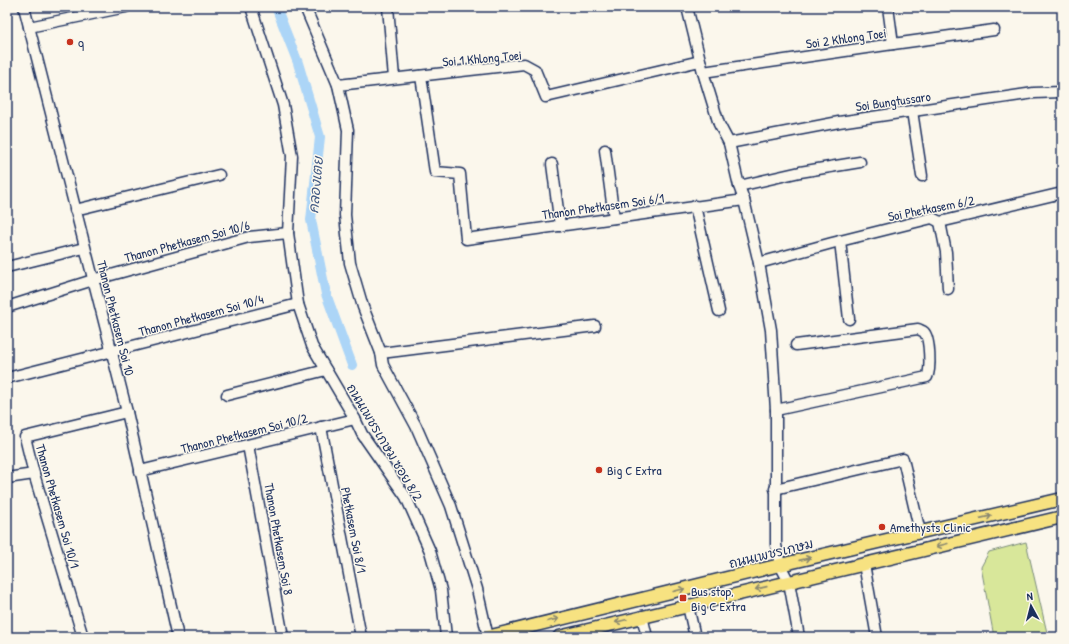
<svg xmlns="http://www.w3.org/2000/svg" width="1069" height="644" viewBox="0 0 1069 644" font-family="'Patrick Hand','Playpen Sans Thai',sans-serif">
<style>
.green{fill:#d8e79a;stroke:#7a8b7c}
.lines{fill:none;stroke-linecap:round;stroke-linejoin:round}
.canal{stroke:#acd5f7;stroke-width:10}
.minor-casing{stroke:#1b2f5e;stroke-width:13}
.major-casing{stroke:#1b2f5e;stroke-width:15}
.minor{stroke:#fbf7ec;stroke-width:10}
.major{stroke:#f7e281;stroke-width:12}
.oneway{stroke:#898870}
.poi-dot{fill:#c8321e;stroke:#fbf7ec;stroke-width:1.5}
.labels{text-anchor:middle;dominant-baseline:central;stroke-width:3;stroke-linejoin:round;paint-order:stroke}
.street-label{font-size:13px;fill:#1b2f5e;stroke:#fbf7ec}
.poi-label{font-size:13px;fill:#1b2f5e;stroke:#fbf7ec;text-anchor:start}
.water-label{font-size:14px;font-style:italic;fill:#3f5884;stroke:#fbf7ec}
</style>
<rect width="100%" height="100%" fill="#fbf7ec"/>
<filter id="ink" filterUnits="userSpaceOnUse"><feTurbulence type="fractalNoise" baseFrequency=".025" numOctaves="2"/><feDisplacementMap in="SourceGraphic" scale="8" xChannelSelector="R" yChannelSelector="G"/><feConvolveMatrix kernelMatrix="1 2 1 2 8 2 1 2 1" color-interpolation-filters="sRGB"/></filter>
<g filter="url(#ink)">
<!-- green -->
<polygon class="green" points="1026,542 1048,637 994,637 981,567 989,552"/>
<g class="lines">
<!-- canal -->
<polyline class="canal" points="276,7 298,63 320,137 311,220 326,294 352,365"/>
<!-- minor casing -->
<g class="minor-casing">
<g id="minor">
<polyline points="24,7 127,412 178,637"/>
<polyline points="251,7 283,105 292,156 288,233 298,304 312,346 355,419 362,434 406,497 430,551 441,590 446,637"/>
<polyline points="305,7 338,85 348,130 345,215 350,263 363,307 381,353 383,365 416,426 451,506 477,589 488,637"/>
<polyline points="388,7 394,78"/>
<polyline points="687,7 703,72 719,124 729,143 739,186 744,200 759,263 771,330 776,410 776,545 780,565 789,582 799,637"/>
<polyline points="888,7 893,44"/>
<polyline points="29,27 126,7"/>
<polyline points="703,72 893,44 994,30"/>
<polyline points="421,76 435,172 460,174 466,239 744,200"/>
<polyline points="338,85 524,64 535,70 546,97 700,61"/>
<polyline points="912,111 922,176"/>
<polyline points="729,143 839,122 1034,93 1062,92"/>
<polyline points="605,150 614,218"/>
<polyline points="552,164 560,226"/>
<polyline points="739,186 800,172 860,162"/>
<polyline points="695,206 719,311"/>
<polyline points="75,210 219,175"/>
<polyline points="940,222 946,252 948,289"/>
<polyline points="840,241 849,319"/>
<polyline points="759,263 832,243 932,218 940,222 1062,193"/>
<polyline points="7,267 84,248"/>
<polyline points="7,307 93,280 249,237 288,233"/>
<polyline points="381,353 595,326"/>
<polyline points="7,378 298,304"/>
<polyline points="227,395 326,370"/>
<path d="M 776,410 L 927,377 C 931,370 930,338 924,332 C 923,331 920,330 918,329 L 796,345"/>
<polyline points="321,427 361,637"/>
<polyline points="248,445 283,637"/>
<polyline points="140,471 355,419"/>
<polyline points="7,478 34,474"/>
<polyline points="775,489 903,459 920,532"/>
<polyline points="864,564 877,637"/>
<polyline points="688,606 695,637"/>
<polyline points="642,616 647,637"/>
<polyline points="83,637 34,474 25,437 127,412"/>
</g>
</g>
<!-- major casing -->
<g class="major-casing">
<g id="major">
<polyline points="487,637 780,565 1062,499"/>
<polyline points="559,637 1062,517"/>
</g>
</g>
<!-- minor -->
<use href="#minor" class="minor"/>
<!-- major -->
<use href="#major" class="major"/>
</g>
<!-- one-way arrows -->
<defs><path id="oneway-shaft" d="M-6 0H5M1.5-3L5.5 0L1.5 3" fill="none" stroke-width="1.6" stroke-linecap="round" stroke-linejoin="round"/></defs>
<g class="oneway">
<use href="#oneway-shaft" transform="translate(986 517) rotate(-13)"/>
<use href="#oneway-shaft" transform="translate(942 545) rotate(166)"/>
<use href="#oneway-shaft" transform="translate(805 559) rotate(-13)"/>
<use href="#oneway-shaft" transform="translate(761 588) rotate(167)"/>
<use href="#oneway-shaft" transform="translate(679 590) rotate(-14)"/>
<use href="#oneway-shaft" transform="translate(553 620) rotate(-14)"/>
<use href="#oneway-shaft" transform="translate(621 621) rotate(166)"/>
</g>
</g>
<!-- markers -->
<g class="poi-dot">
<circle cx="70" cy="42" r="4"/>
<circle cx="599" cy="470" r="4"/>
<circle cx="882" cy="527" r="4"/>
<rect x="679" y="594" width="8" height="8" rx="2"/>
</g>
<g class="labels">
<!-- street labels -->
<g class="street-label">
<text transform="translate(846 38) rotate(-8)">Soi 2 Khlong Toei</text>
<text transform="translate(482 58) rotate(-5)">Soi 1 Khlong Toei</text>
<text transform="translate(893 101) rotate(-8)">Soi Bungtussaro</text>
<text transform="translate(603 206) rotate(-8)">Thanon Phetkasem Soi 6/1</text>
<text transform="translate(931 208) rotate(-11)">Soi Phetkasem 6/2</text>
<text transform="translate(187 241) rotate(-15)">Thanon Phetkasem Soi 10/6</text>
<text transform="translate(201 315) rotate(-15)">Thanon Phetkasem Soi 10/4</text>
<text transform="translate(116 318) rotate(76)">Thanon Phetkasem Soi 10</text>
<text transform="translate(244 433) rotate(-14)">Thanon Phetkasem Soi 10/2</text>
<text transform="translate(385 442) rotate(59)">ถนนเพชรเกษม ซอย 8/2</text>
<text transform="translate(58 506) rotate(74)">Thanon Phetkasem Soi 10/1</text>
<text transform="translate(354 530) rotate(79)">Phetkasem Soi 8/1</text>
<text transform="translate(279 539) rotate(80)">Thanon Phetkasem Soi 8</text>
<text transform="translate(771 553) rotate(-14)">ถนนเพชรเกษม</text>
</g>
<!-- poi labels -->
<g class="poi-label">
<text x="78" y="42">q</text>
<text x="607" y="470">Big C Extra</text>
<text x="890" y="527">Amethysts Clinic</text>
<text x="691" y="591">Bus stop,<tspan x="691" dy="15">Big C Extra</tspan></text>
</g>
<!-- water labels -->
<g class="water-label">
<text transform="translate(315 185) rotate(-85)">คลองเตย</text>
</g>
</g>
<!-- margin -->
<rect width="1069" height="644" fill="none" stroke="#fbf7ec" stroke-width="24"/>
<rect x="12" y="12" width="1045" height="620" fill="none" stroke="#1b2f5e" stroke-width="1.5" filter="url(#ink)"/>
<!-- north arrow -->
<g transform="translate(1031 606) rotate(353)" stroke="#fbf7ec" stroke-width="3" paint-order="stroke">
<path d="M0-3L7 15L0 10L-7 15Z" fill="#1b2f5e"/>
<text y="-6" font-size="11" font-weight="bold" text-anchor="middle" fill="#1b2f5e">N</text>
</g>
</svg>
